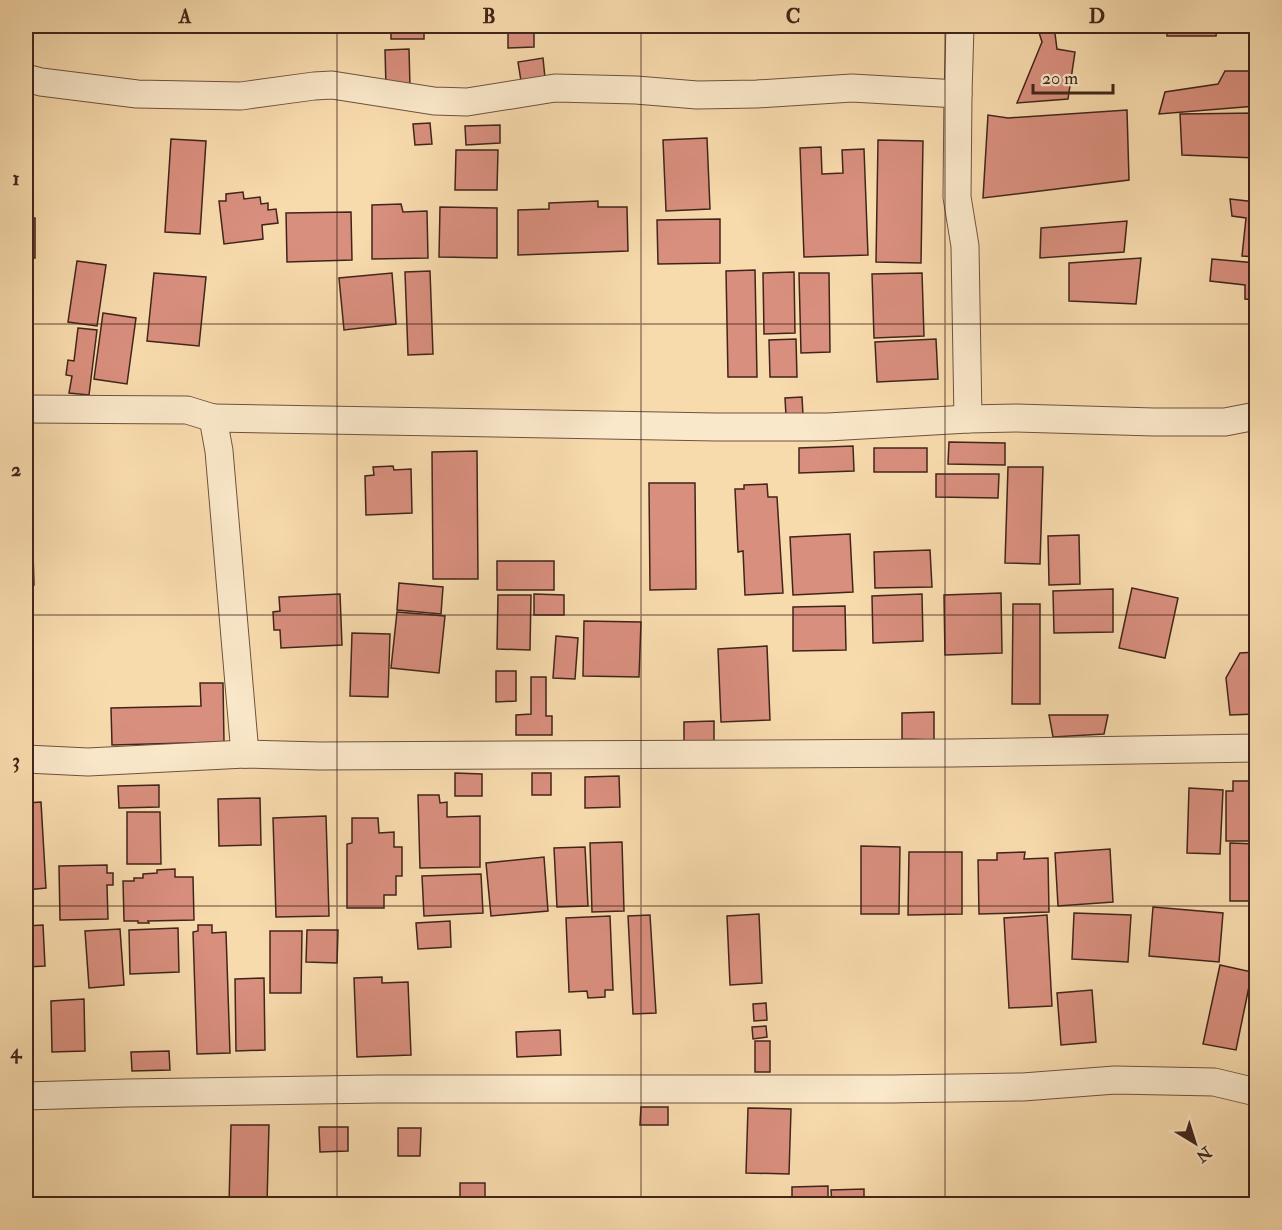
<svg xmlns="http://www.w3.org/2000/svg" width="1282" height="1230" viewBox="0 0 1282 1230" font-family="'IM FELL Double Pica',serif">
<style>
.building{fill:#d98f7e;stroke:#41251a;stroke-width:1.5}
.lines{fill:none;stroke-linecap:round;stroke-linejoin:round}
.street-casing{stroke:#6f523f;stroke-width:29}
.street{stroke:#fae8ca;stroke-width:27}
.grid{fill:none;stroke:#41251a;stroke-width:1.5;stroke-opacity:0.55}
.neatline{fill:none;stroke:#41251a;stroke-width:2}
.grid-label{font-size:20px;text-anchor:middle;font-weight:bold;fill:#41251a}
</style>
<rect width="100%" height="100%" fill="#f8dbad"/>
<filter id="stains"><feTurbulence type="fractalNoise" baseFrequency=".00333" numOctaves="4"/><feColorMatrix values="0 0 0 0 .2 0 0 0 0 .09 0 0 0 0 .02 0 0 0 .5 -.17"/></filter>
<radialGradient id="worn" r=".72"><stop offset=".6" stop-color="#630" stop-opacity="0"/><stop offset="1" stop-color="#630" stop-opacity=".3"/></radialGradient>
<!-- building -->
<g class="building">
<rect x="391" y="26" width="33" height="13"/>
<polygon points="508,26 534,26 534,47 508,48"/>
<polygon points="1037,26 1054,26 1057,49 1075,52 1068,99 1017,103 1042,42"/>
<polygon points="1167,26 1217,26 1216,36 1167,36"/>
<polygon points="409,49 410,87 386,88 385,50"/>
<polygon points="543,58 545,78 521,81 518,62"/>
<polygon points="1225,71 1256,71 1256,106 1159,114 1165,92 1218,84"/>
<polygon points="1127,110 1129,180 983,198 988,115 1008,118"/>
<polygon points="1256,113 1256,158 1182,155 1180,114"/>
<polygon points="26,119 30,119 32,141 26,142"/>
<polygon points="430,123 432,144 415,145 413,124"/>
<polygon points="500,125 500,143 466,145 465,126"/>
<polygon points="707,138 710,209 666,211 663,140"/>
<polygon points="171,139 206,141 200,234 165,232"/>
<polygon points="878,140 923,141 921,263 876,262"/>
<polygon points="821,147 822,174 843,173 842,150 864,149 868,255 804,257 800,148"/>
<polygon points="456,150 498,150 497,190 455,190"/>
<polygon points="243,192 244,199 260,197 261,204 268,203 268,210 276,209 278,223 262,225 263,239 224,244 219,201 226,201 226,194"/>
<polygon points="1230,199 1256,202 1256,257 1242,256 1246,218 1232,216"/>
<polygon points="598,201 598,207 627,207 628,251 518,255 518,210 549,209 549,203"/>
<polygon points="401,204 403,212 427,211 428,258 372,259 372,205"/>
<polygon points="440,207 497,208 497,258 439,257"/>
<polygon points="351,212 352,260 287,262 286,213"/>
<rect x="26" y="218" width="9" height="40"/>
<polygon points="720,219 720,263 658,264 657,220"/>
<polygon points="1127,221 1124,252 1040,258 1041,228"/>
<polygon points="1141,258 1136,304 1069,301 1069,263"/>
<polygon points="1212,259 1256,263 1256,300 1245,299 1245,285 1210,281"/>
<polygon points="77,261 106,265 97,326 68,322"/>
<polygon points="755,270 757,377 728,377 726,271"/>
<polygon points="430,271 433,354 408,355 405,272"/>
<polygon points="794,272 795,333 764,334 763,273"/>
<polygon points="154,273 206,277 199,346 147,341"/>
<polygon points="392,273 396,324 344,330 339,278"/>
<polygon points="799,273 829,273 830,352 801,353"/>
<polygon points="922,273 924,336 874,338 872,274"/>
<polygon points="103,313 136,318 127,384 94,379"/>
<polygon points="78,328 97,330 89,395 69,393 72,376 66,375 68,360 74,361"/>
<polygon points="796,339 797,377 770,377 769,340"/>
<polygon points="936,339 938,379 877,382 875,342"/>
<polygon points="802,397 803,415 786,416 785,398"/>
<polygon points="949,442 1005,443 1005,465 948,464"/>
<polygon points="853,446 854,471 799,473 799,448"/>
<rect x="874" y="448" width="53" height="24"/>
<polygon points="477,451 478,579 433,579 432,452"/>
<polygon points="393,466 394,470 411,469 412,513 366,515 365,476 374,475 373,467"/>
<polygon points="1008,467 1043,467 1040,564 1005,563"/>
<polygon points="936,474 999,474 998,498 936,497"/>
<polygon points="649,483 695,483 696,589 650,590"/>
<polygon points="767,484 768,497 777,497 783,593 745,595 743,551 738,552 735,489 744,489 744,485"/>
<polygon points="850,534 853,592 793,595 790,537"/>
<polygon points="1079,535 1080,584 1049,585 1048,536"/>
<polygon points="930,550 932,587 875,588 874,552"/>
<polygon points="26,552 33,552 34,585 26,585"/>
<rect x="497" y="561" width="57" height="29"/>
<polygon points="399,583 443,587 441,614 397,610"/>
<polygon points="1132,588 1178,598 1165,658 1119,648"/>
<polygon points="1113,589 1113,632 1054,633 1053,591"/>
<polygon points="1001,593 1002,653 945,655 944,595"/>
<polygon points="340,594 342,645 281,648 280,630 274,630 273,612 280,611 279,597"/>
<polygon points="534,594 564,595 564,615 534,615"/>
<polygon points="922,594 923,641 873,643 872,596"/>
<polygon points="498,595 531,595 530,650 497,649"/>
<polygon points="1013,604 1040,604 1040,704 1012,704"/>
<polygon points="845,606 846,650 793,651 793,607"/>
<polygon points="397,612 445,616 439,673 391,668"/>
<polygon points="584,621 641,622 639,677 583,676"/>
<polygon points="352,633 390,634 388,697 350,696"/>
<polygon points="556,636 578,638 575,679 553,678"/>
<polygon points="767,646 770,720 721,722 718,649"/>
<polygon points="1256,652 1256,714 1230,715 1226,678 1240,653"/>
<polygon points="496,671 516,671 516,701 496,702"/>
<polygon points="531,677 546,677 546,716 552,716 552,735 516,735 516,715 531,714"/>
<polygon points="200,683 223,683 224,742 112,745 111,708 201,706"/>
<polygon points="934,712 934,740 902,739 902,713"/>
<polygon points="1049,715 1108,715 1104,734 1053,737"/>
<polygon points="714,721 714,742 684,743 684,722"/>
<polygon points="455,773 482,774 482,796 455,796"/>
<rect x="532" y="773" width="19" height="22"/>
<polygon points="619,776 620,807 585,808 585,777"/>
<polygon points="1233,781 1250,781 1250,789 1256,788 1256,841 1226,841 1226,791 1233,791"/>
<polygon points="159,785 159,807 119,808 118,786"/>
<polygon points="1189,788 1223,790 1220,854 1187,853"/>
<polygon points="418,795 439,795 440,803 447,802 447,817 480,816 480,867 420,868"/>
<polygon points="260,798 261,845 219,846 218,799"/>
<polygon points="41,802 46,888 26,890 26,803"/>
<polygon points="127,812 160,812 161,864 127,864"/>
<polygon points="326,816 329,916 276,917 273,818"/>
<polygon points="352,818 378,818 379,833 394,832 394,847 402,847 402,876 396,876 396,895 384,895 384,908 347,908 347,844 352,843"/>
<polygon points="622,842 624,911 592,912 590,843"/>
<polygon points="1230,843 1256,844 1256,901 1230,901"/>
<polygon points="861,846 900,847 899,914 861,914"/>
<polygon points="585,847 588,906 557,907 554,848"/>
<polygon points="1110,849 1113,902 1058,906 1055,853"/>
<polygon points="909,852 962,852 962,914 908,915"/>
<polygon points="1025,852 1024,859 1048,858 1049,912 979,914 978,860 997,860 997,853"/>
<polygon points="544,857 548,911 491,916 486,863"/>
<polygon points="107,865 107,873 113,873 113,885 107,885 108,919 60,920 59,866"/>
<polygon points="175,869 175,877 193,877 194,920 148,921 149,923 138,923 138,921 124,921 123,881 134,881 134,878 143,878 143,874 157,873 157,870"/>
<polygon points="481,874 483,913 424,916 422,876"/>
<polygon points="1153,907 1223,913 1219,962 1149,956"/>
<polygon points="1074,913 1131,915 1128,962 1072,959"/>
<polygon points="759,914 762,983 730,985 727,916"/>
<polygon points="650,915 656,1013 633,1014 628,916"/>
<polygon points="1047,915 1052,1006 1009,1008 1004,918"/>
<polygon points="610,916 613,990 605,990 605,997 588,998 587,991 569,992 566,918"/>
<polygon points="450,921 451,947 418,949 416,923"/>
<polygon points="43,925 45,966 26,967 26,926"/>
<polygon points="198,925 212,925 212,933 226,932 230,1053 197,1054 193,932 198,931"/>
<polygon points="178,928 179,972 130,974 129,930"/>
<polygon points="120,929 124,985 89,988 85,931"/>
<polygon points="307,930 338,930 337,963 306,962"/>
<polygon points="270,931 302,931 301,993 270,993"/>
<polygon points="1220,965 1252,972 1236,1050 1203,1044"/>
<polygon points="382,977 382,983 408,982 411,1055 357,1057 354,978"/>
<polygon points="264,978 265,1050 236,1051 235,979"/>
<polygon points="1092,990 1096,1042 1061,1045 1057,993"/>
<polygon points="84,999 85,1051 52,1052 51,1001"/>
<polygon points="766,1003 767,1020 754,1021 753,1004"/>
<polygon points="766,1026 767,1037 753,1039 752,1027"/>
<polygon points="560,1030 561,1055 517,1057 516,1032"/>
<rect x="755" y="1041" width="15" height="31"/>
<polygon points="169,1051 170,1070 132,1071 131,1052"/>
<polygon points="641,1107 668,1107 668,1125 640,1125"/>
<polygon points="748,1108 791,1109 789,1174 746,1173"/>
<polygon points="231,1125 269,1125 267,1204 229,1204"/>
<polygon points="319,1127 348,1127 348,1151 320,1152"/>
<polygon points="398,1128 421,1128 420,1156 398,1156"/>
<rect x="460" y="1183" width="25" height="21"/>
<polygon points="828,1186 828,1204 792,1204 792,1187"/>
<polygon points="864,1189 864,1204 832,1204 831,1190"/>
</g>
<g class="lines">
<!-- street casing -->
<g class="street-casing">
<g id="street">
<polyline points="960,26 958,94 957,197 965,246 968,419"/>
<polyline points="26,78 41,82 137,94 241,96 314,86 332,85 434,101 467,102 555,88 636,90 697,95 757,94 852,88 958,94"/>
<polyline points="26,409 187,410 213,418 219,451 245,754"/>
<polyline points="213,418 716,427 828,427 968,419 1016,418 1154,422 1225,422 1256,416"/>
<polyline points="26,759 88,762 245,754 320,756 953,753 1256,748"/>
<polyline points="26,1096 127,1093 379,1089 893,1089 1023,1087 1115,1080 1214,1082 1256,1092"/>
</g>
</g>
<!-- street -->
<use href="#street" class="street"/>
</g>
<!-- grid -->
<path class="grid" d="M 337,26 L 337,1204M 641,26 L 641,1204M 945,26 L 945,1204M 26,324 L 1256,324M 26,615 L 1256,615M 26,906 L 1256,906"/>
<!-- margin -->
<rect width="1282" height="1230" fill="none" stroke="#f8dbad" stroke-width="66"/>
<!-- north arrow -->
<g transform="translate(1195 1143) rotate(142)" stroke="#fae8ca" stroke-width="4.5" paint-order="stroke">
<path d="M0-4.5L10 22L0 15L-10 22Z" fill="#41251a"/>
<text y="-9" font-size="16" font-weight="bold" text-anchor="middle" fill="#41251a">N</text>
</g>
<!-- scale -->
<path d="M1033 84v9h80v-9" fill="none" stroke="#41251a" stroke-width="3"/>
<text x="1042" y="84" font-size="18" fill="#41251a" stroke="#fae8ca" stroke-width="4.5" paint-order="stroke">20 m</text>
<rect x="33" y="33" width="1216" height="1164" class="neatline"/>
<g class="grid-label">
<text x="185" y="23">A</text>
<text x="489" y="23">B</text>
<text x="793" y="23">C</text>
<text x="1097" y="23">D</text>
<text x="16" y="185">1</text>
<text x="16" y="476">2</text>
<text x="16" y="767">3</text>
<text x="16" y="1058">4</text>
</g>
<rect width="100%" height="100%" filter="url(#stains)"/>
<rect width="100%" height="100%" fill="url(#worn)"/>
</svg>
